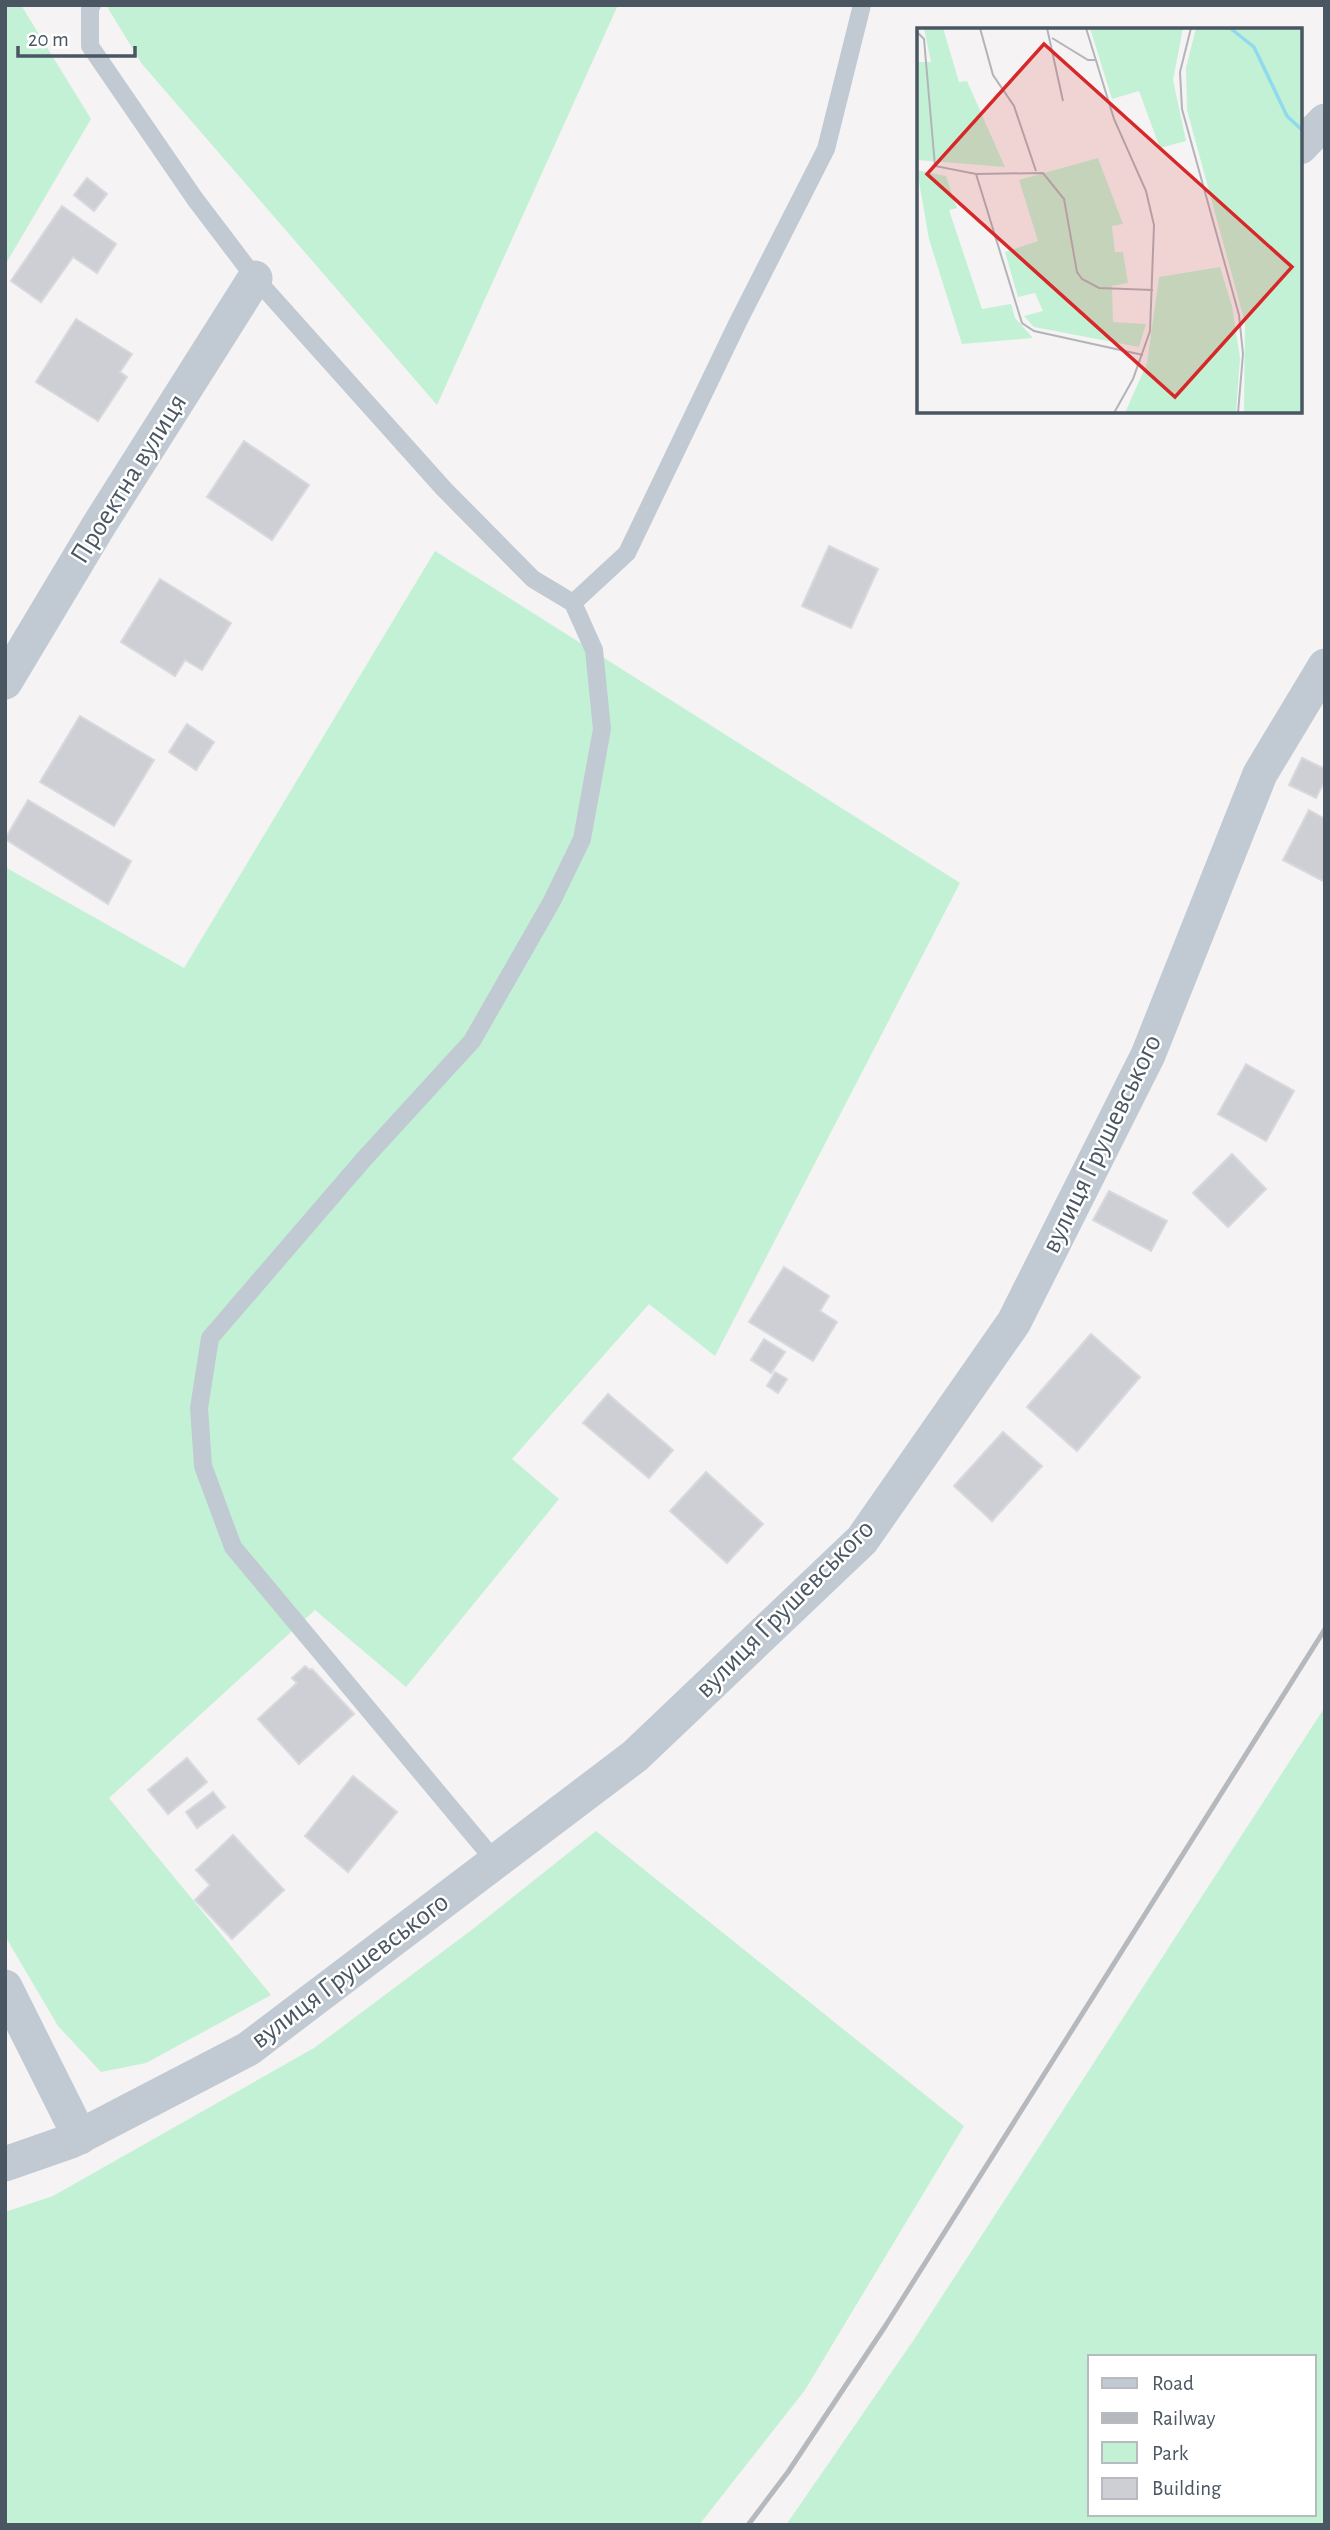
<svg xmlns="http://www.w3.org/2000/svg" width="1330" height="2530" viewBox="0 0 1330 2530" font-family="'Alegreya Sans',sans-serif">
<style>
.green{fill:#c3f1d5;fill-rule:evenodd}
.building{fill:#cdcfd5;stroke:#d7d9de;stroke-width:2}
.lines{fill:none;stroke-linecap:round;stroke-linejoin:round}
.lane{stroke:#c1cad2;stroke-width:18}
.street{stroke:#c1cad2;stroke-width:35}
.rail{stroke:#b5b8bd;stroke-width:5}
.labels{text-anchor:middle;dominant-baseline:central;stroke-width:5;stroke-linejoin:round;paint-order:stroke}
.street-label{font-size:28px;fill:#4a5661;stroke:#fff}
.inset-river{fill:none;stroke:#90daee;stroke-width:3.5}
.inset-road{fill:none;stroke:#b1b4b9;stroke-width:2}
.view{fill:#d62828;fill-opacity:0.15;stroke:#d62828;stroke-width:3.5}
.inset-edge{fill:none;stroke:#4a5661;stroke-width:3.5}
</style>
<rect width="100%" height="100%" fill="#f5f3f3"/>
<!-- green -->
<g class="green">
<polygon points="5,5 21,5 91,119 5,265"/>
<polygon points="106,5 618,5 437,405 142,64"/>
<polygon points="435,551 960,883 715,1356 649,1304 512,1459 559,1499 406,1687 315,1610 109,1798 271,1995 146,2063 101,2072 58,2026 5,1936 5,867 184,968"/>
<path d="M 1325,1707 L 1325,2525 L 786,2525 L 913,2341 ZM 1090,2357 L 1314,2357 L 1314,2514 L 1090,2514 Z"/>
<polygon points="596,1831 964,2126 805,2390 699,2525 5,2525 5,2212 53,2196 314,2048 469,1932"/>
</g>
<!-- building -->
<g class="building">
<polygon points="87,178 107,194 94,211 74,195"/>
<polygon points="62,206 116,244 97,273 73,257 41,302 11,281"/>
<polygon points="76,319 132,354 120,372 127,377 98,421 36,382"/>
<polygon points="244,441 309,485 272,540 207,497"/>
<polygon points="829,546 878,569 851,628 802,606"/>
<polygon points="160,579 231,623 202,670 185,660 175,676 121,642"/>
<polygon points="80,716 154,760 114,826 40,782"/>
<polygon points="187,724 214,742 196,770 169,752"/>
<polygon points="1302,758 1325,769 1325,780 1316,798 1289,785"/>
<polygon points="28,800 131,861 108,904 5,839"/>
<polygon points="1309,810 1325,819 1325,882 1283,860"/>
<polygon points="1246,1064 1294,1091 1266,1141 1218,1114"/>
<polygon points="1232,1154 1266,1189 1228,1227 1193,1193"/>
<polygon points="1109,1191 1167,1221 1151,1251 1093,1220"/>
<polygon points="784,1267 829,1296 820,1311 837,1322 813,1361 749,1322"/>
<polygon points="1091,1334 1140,1377 1077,1451 1027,1407"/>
<polygon points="764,1339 785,1352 771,1373 751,1360"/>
<polygon points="775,1372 787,1379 778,1393 767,1386"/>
<polygon points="608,1394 673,1450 649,1478 583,1423"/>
<polygon points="1003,1432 1042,1466 992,1521 954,1486"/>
<polygon points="706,1472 763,1524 727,1563 670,1511"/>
<polygon points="305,1666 310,1670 312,1669 354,1714 299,1764 258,1719 297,1683 292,1678"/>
<polygon points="187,1758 207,1782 168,1814 148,1790"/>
<polygon points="353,1776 397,1812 348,1872 305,1836"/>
<polygon points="213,1792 225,1807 197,1828 186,1812"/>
<polygon points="233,1835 284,1890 232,1939 195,1900 210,1885 196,1870"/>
</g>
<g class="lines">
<!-- lane -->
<g class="lane">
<polyline points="92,5 90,8 90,46 195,199 255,278 444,489 533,579 573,603 594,650 602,729 582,839 552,901 472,1041 364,1159 210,1338 199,1408 203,1466 233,1547 495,1861"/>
<polyline points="573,603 627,553 738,322 826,149 862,5"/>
</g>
<!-- street -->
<g class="street">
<polyline points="1300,147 1325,121"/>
<polyline points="5,682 99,525 255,278"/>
<polyline points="5,1987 80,2137"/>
<polyline points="5,2164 71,2141 248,2049 635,1756 862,1540 1014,1322 1148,1055 1260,774 1325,666"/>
</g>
<!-- rail -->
<polyline class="rail" points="748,2525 788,2472 886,2325 1325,1629"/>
</g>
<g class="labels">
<!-- street labels -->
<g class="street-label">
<text transform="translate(129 479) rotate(-58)">Проектна вулиця</text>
<text transform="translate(1102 1144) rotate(-64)">вулиця Грушевського</text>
<text transform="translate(785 1609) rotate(-45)">вулиця Грушевського</text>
<text transform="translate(350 1971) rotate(-37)">вулиця Грушевського</text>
</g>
</g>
<!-- overview -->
<g transform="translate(917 28)">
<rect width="385" height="385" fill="#f5f3f3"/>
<path d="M 7,0 L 26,0 L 42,54 L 50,53 L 88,139 L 0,132 L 0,34 L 14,34 ZM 173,0 L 266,0 L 256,52 L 269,113 L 243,120 L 222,63 L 195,71 ZM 279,0 L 385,0 L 385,385 L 327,385 L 328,295 L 270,82 L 269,40 ZM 181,130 L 206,196 L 195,198 L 198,224 L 206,224 L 211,255 L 195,258 L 196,294 L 229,296 L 222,319 L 117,299 L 107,288 L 126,283 L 118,265 L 101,269 L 88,224 L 121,213 L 102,152 ZM 0,142 L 29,148 L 40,180 L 32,182 L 65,281 L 94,276 L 98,290 L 116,310 L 45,316 L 12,211 ZM 303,239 L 315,278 L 323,330 L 319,385 L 208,385 L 230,335 L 242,249 Z" fill="#c3f1d5"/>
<path class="inset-river" d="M 313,0 L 337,19 L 370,88 L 385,102"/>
<path class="inset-road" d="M 63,0 L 76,47 L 97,78 L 119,143M 130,0 L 146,73M 169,0 L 197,91 L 229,163 L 237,197 L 233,303 L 216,351 L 197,385M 274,0 L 263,44 L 265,81 L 322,287 L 326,326 L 321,385M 0,4 L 7,11 L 18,138 L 59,146 L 126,145 L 147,171 L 160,244 L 165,251 L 182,260 L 236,262M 135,10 L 171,32 L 179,32M 59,146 L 105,295 L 117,303 L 226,327"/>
<path class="view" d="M 127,16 L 375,239 L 258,369 L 10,146 Z"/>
<rect width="385" height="385" class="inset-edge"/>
</g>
<!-- border -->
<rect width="1330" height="2530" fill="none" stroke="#4a5661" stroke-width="14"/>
<!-- legend -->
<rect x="1088" y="2355" width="228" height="161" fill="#ffffff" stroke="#b7bbc0" stroke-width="2"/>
<rect x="1102" y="2378" width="35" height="10" fill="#c1cad2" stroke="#b7bbc0" stroke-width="2"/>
<text x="1152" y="2390" font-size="21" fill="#4a5661">Road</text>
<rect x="1102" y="2413" width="35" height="10" fill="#b5b8bd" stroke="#b7bbc0" stroke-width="2"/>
<text x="1152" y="2425" font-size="21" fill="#4a5661">Railway</text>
<rect x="1102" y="2442" width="35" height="21" fill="#c3f1d5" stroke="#b7bbc0" stroke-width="2"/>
<text x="1152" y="2460" font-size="21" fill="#4a5661">Park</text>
<rect x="1102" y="2478" width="35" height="21" fill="#cdcfd5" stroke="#b7bbc0" stroke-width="2"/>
<text x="1152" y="2495" font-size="21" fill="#4a5661">Building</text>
<!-- scale -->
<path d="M18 46v10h117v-10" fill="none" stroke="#4a5661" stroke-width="3.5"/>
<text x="28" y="46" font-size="21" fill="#4a5661" stroke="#ffffff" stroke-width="5" paint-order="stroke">20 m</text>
</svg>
